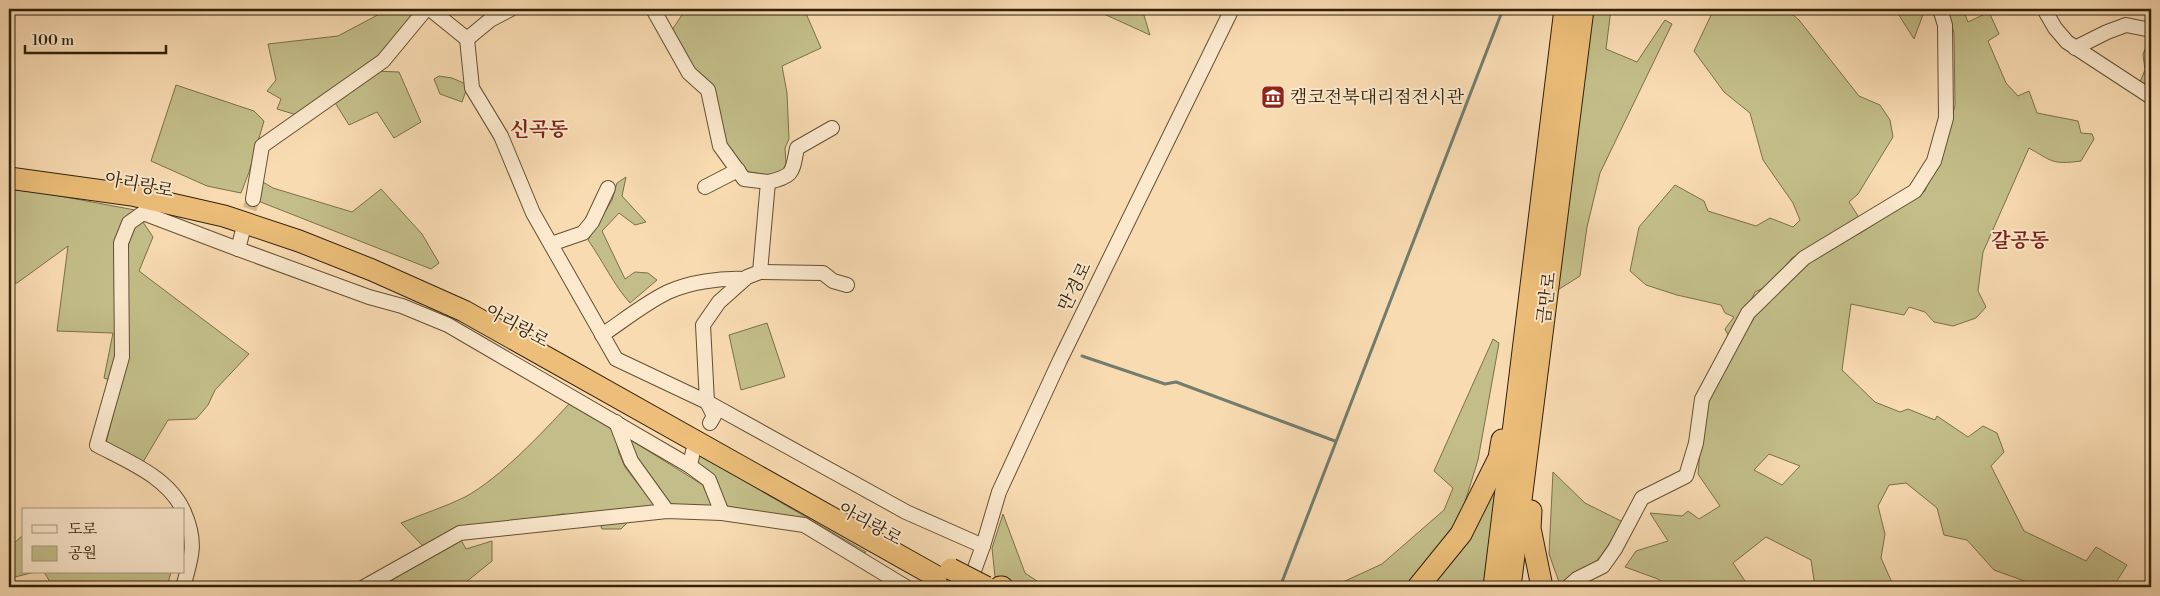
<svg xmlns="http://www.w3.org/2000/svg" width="2160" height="596" viewBox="0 0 2160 596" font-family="'Libre Bodoni','Noto Serif KR',serif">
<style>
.green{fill:#c3be89;stroke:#7a7049;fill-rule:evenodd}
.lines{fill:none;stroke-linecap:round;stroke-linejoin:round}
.stream{stroke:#727d6e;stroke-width:3}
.minor-tunnel{stroke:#d1b690;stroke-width:14;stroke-dasharray:14 7;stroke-linecap:butt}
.minor-casing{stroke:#635033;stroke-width:16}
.highway-casing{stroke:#312109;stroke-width:23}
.minor{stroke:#fbe8cd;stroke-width:14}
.highway{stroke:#ecbe79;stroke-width:21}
.highway-bridge-casing{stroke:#312109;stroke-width:23;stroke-linecap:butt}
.highway-bridge{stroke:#ecbe79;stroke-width:21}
.labels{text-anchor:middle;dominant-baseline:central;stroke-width:4;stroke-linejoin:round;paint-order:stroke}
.poi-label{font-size:18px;fill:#312109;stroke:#fbe8cd;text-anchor:start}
.street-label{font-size:18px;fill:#312109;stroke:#fbe8cd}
.quarter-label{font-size:20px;font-weight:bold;fill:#7a1f14;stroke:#fbe8cd}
</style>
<rect width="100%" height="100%" fill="#f9dbb2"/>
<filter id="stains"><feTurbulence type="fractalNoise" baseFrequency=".004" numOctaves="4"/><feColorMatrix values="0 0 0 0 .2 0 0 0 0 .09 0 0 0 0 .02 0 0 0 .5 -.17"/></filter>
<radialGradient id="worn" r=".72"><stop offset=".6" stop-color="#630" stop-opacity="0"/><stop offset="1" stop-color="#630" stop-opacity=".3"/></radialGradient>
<!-- green -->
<g class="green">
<polygon points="389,9 413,9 416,11 380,58 297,115 277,109 281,99 267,91 276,80 268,44 338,36"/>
<polygon points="692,9 804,9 821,48 782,66 787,93 789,139 785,148 786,164 779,177 744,171 726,148 712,91 684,56 672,30 684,12"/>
<polygon points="1093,9 1142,9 1150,35"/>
<polygon points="1590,9 1611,9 1606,49 1637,62 1665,20 1672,24 1600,173 1587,227 1580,276 1556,291"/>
<polygon points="1714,9 1786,9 1799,20 1859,96 1880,105 1890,120 1893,137 1858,194 1849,202 1860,219 1792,258 1768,286 1755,292 1731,341 1725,329 1734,317 1725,313 1721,305 1677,295 1646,285 1630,271 1639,227 1675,185 1704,201 1708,211 1756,226 1770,218 1793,227 1800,220 1793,203 1763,160 1750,113 1724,92 1694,51"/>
<polygon points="1895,9 1925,9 1914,39"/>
<path d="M 1947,9 L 1963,9 L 1968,22 L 1989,12 L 1999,34 L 1988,41 L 2006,83 L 2018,96 L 2029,91 L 2037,113 L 2078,121 L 2081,133 L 2092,134 L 2094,139 L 2081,161 C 2052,165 2052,161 2029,148 L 1983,252 L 1978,291 L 1986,307 L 1976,318 L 1953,326 L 1934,322 L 1925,312 L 1909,307 L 1904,315 L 1851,304 L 1842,370 L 1875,402 L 1900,412 L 1908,409 L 1935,420 L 1937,416 L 1968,437 L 1983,426 L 1997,433 L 2004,452 L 1991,466 L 2024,531 L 2086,561 L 2096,547 L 2127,565 L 2113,587 L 2041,587 L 1994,570 L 1967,540 L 1944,535 L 1937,508 L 1906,483 L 1889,485 L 1878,506 L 1885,534 L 1881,558 L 1894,587 L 1815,587 L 1811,560 L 1766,537 L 1733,563 L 1749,587 L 1668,587 L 1658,579 L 1625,567 L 1636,551 L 1668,541 L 1650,513 L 1682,516 L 1688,511 L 1699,519 L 1720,506 L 1698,474 L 1704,408 L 1709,394 L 1757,313 L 1791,277 L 1819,255 L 1862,232 L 1925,191 L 1952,117 L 1955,105 L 1954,33 ZM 1769,454 L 1800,466 L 1782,485 L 1754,470 Z"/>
<polygon points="2151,41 2151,95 2140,82 2145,70 2143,54 2148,42"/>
<polygon points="374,71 399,72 421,122 394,138 377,112 349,125 334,101"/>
<polygon points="439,76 452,78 468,85 462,102 440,94 434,79"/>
<polygon points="176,85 254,111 264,121 249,172 241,193 207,186 151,161"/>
<path d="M 626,177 L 622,196 L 646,222 L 635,225 L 619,213 L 602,231 L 625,279 L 635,272 L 648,273 L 657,280 L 630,303 C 613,284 603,261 588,240 L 612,200 L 617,183 Z"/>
<polygon points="263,182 273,188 352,212 381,189 422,234 439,263 431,269 258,201"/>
<polygon points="9,190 33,191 135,210 153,237 139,271 249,354 215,390 208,405 196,419 168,420 143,462 106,443 121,384 104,378 113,333 57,331 68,246 17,283 9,282"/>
<polygon points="767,323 785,377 741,390 729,335"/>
<polygon points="1493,339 1499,343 1478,460 1455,534 1411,584 1405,587 1332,587 1382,564 1444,510 1453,488 1434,471"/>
<path d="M 569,404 L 613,426 L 619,453 L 625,467 L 655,506 L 642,508 L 621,529 L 602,529 L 597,517 L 562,514 L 423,546 L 401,523 C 422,514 445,507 465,497 C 500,478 542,433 569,404 Z"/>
<polygon points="626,437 703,485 713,507 670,504 640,463"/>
<polygon points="696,453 866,552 860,554 799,520 784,515 725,510 695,463"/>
<path d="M 1553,472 L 1585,503 L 1623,522 C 1607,546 1591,580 1559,582 L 1549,554 Z"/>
<polygon points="1501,484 1485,587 1423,587 1493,488"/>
<polygon points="1003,514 1025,573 1046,587 1021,587 995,577 992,548"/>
<polygon points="24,534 24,572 35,572 15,577 9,568 9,548"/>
<polygon points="460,538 466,549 492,541 492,561 460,587 387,587 389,582"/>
<polygon points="44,572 171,572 167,587 53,587"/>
</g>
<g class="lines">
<!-- stream -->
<g class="stream">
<polyline points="1082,356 1165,384 1176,382 1335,441"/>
<polyline points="1280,587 1503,9"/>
</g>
<!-- minor-tunnel -->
<polyline class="minor-tunnel" points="243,229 253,199"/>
<!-- minor casing -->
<g class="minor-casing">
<g id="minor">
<polyline points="430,9 467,39 472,88 501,136 533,213 616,359 707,402 906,512 983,546"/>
<polyline points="653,9 689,73 708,90 720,146 744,179 768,182 760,272"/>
<polyline points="2044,9 2055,28 2067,42 2151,97"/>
<polyline points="467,39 490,20 511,9"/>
<polyline points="2075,48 2107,32 2126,25 2151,30"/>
<path d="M 768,182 C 794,176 792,173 797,148 L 832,128"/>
<polyline points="705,187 738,170"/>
<polyline points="253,199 262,146 383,61 426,9"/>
<polyline points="551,244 583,233 592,222 608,188"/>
<polyline points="238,249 369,297 402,306 448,325 690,466"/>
<path d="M 602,335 C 623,321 645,303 668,292 C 690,282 720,278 744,279"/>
<polyline points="616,422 631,461 667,511"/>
<polyline points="710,423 714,416 707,402 703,325 719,302 747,277 760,272 823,273 833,281 847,285"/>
<polyline points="693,451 690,466 709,480 722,513"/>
<path d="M 183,510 C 168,477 127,461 97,445 L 122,357 L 121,243 L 129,223 L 143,213 L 238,249 L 243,230"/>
<path d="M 183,587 C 192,556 197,542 184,512"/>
<polyline points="364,587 460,533 667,511 722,513 804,525 906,587"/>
<polyline points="968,587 983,546 999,492 1060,360 1232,9"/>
<polyline points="1568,587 1577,579 1603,566 1615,549 1642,498 1686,476 1696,443 1702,399 1748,313 1804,258 1915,191 1934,161 1946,118 1945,25 1940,9"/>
</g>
</g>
<!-- highway casing -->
<g class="highway-casing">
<g id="highway">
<polyline points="9,178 132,195 224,216 299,241 372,270 464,311 955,587"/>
<polyline points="1531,511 1530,528 1542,587"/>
<polyline points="1000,587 1002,587"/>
<polyline points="1418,587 1461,534 1499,458 1502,440"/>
<polyline points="1494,587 1565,9"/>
<polyline points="1510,587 1583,9"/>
</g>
</g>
<!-- minor -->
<use href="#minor" class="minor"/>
<!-- highway -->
<use href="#highway" class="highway"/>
<!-- highway-bridge casing -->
<g class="highway-bridge-casing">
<polyline id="highway-bridge" points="951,569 986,587"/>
</g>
<!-- highway-bridge -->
<use href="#highway-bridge" class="highway-bridge"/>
</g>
<!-- icons -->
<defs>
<g id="museum-square" transform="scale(1.25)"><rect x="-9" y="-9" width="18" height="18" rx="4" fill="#8f2418" stroke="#fbe8cd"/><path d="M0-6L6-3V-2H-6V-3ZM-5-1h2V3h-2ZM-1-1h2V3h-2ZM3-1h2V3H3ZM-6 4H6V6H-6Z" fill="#fff"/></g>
</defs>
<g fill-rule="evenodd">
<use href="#museum-square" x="1273" y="97"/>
</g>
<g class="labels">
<!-- poi labels -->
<g class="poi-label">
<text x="1290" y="97">캠코전북대리점전시관</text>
</g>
<!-- street labels -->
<g class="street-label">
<text transform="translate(139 185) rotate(11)">아리랑로</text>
<text transform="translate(1075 287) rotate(-64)">만경로</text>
<text transform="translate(1547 298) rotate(-83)">금만로</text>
<text transform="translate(517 326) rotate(29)">아리랑로</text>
<text transform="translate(870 524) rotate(29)">아리랑로</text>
</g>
<!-- quarter labels -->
<g class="quarter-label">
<text x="539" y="130">신곡동</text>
<text x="2020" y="241">갈공동</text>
</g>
</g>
<!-- margin -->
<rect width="2160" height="596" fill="none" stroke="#f9dbb2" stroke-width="30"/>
<rect x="10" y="10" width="2140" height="576" fill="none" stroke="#312109" stroke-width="2.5"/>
<rect x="15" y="15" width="2130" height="566" fill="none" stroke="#312109"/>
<!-- legend -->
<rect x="22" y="508" width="162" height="65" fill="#fbe8cd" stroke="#aa987f"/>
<rect x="32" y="525" width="25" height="8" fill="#fbe8cd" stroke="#aa987f"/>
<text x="68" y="534" font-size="15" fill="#312109">도로</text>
<rect x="32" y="546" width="25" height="15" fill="#c3be89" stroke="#aa987f"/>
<text x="68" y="558" font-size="15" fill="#312109">공원</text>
<!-- scale -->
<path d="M25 45v8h141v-8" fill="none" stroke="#312109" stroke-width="2.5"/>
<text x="32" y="45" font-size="15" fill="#312109" stroke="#fbe8cd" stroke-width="4" paint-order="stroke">100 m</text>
<rect width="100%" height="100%" filter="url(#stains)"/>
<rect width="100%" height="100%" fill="url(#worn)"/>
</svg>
